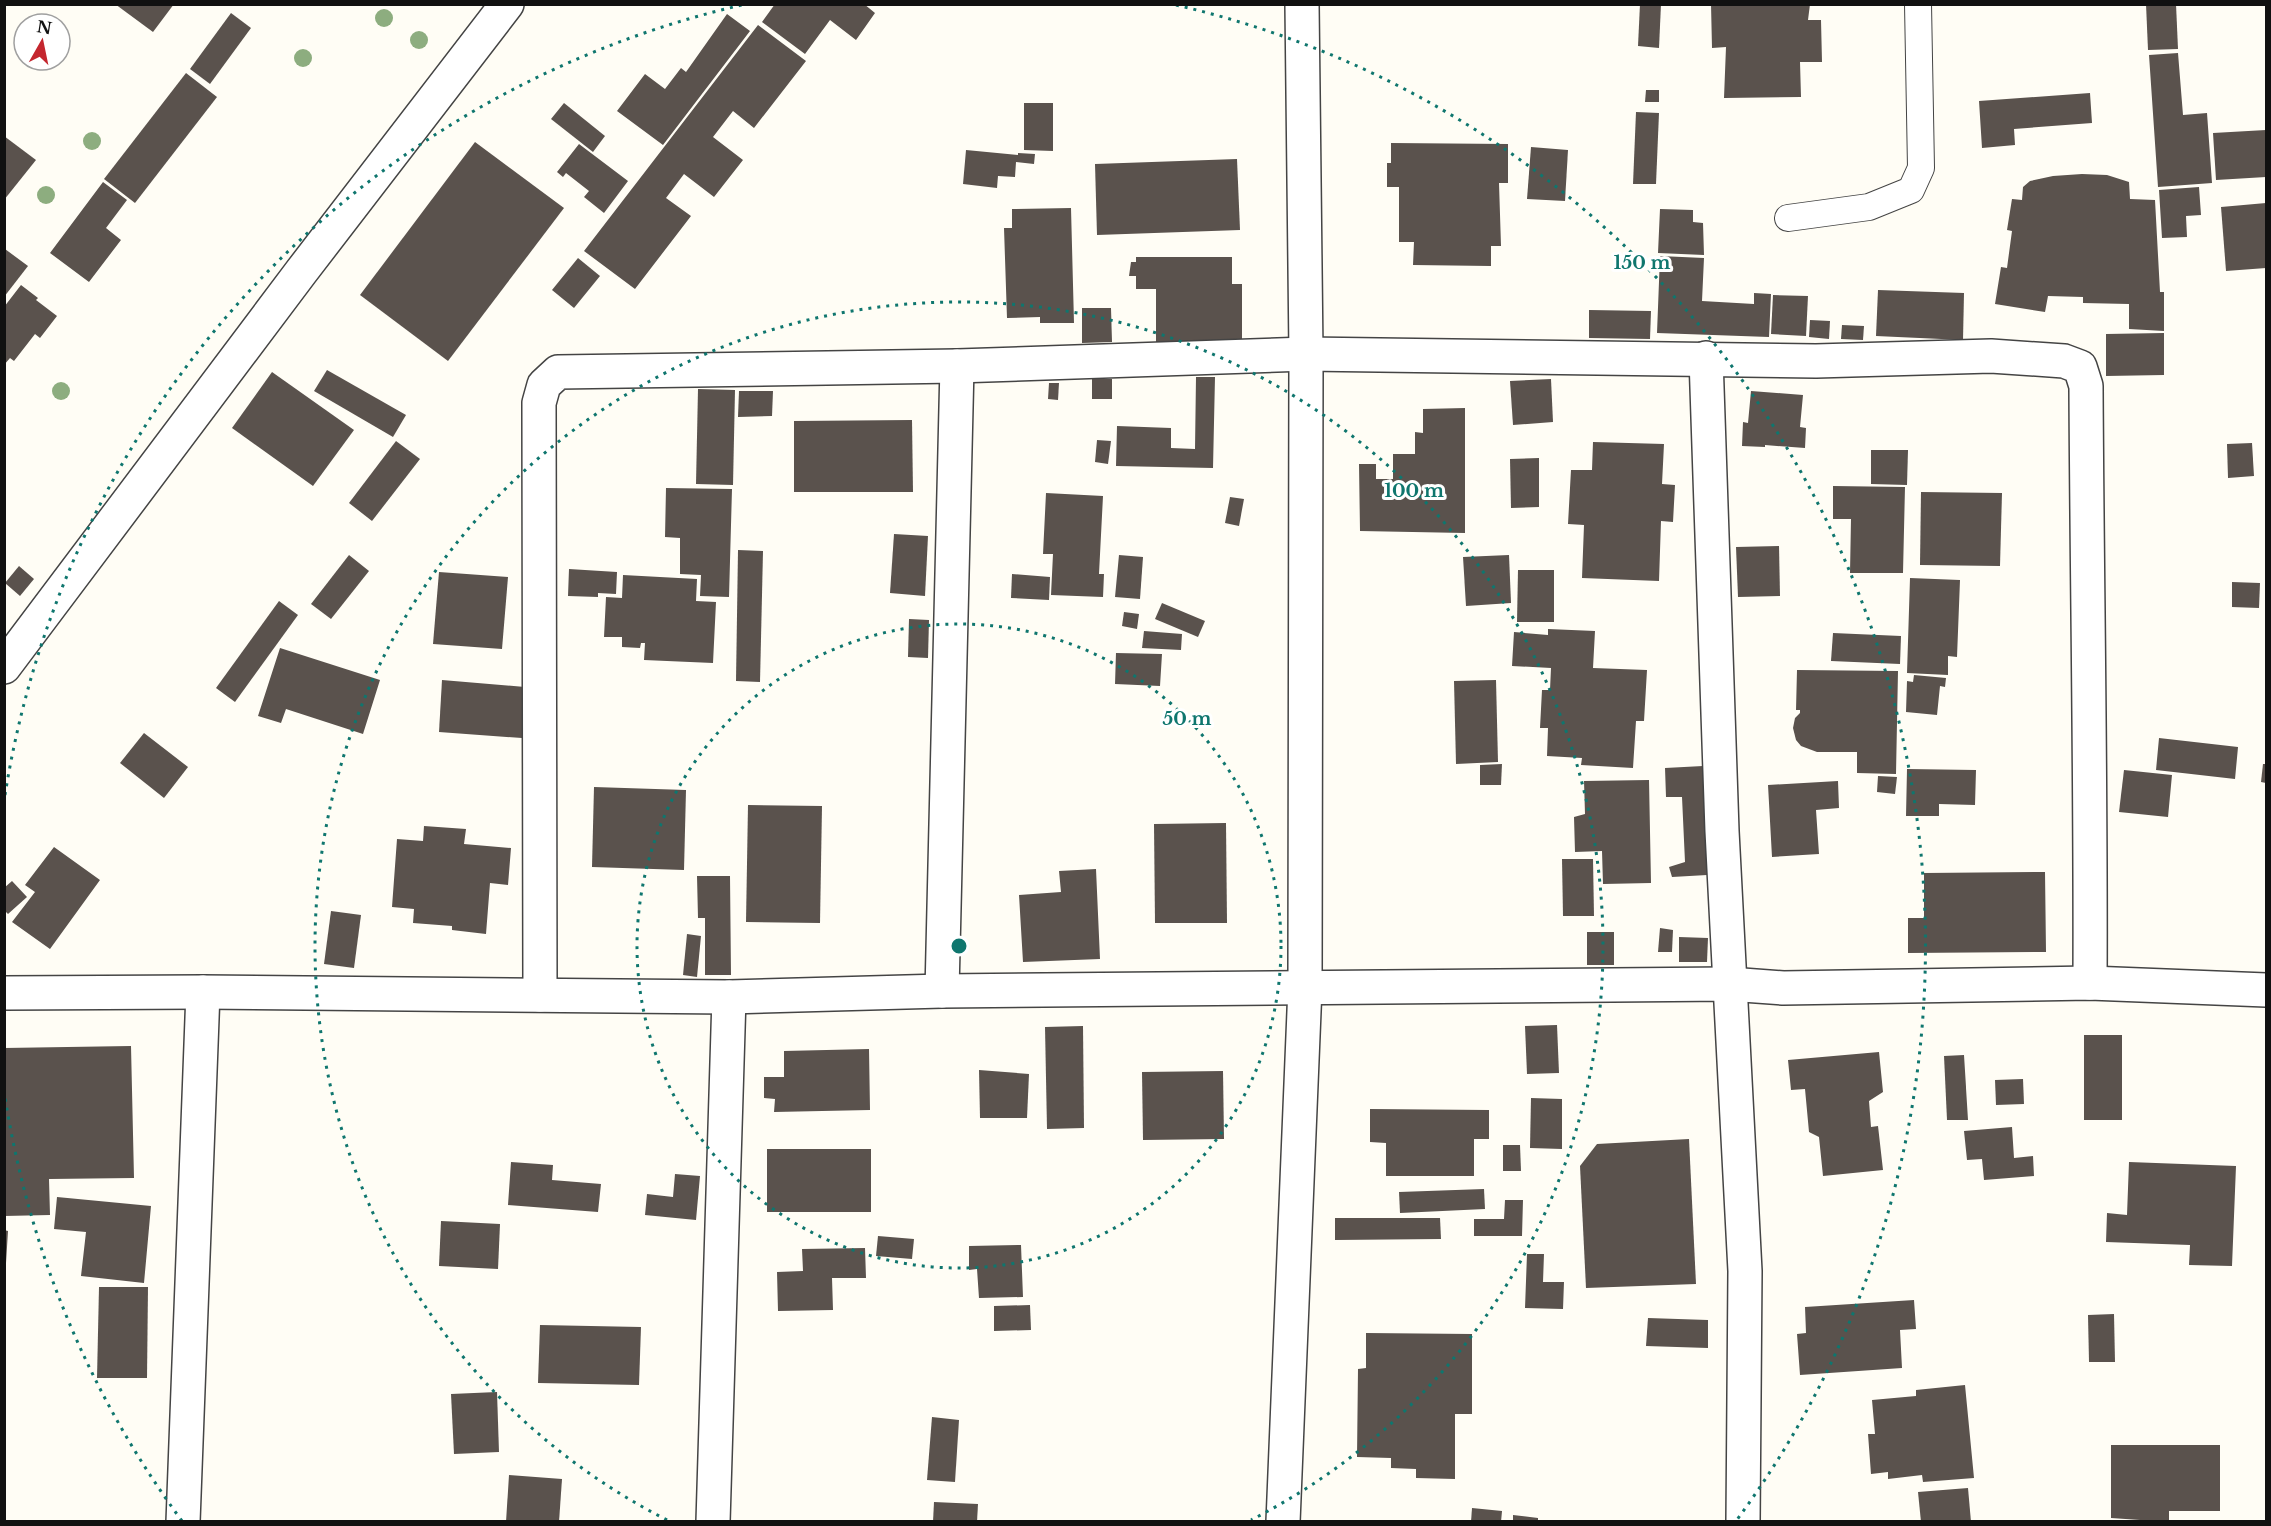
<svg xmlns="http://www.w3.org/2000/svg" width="2271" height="1526" viewBox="0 0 2271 1526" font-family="'Libre Baskerville',serif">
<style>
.building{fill:#5a524d}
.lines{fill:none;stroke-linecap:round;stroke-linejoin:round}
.lane-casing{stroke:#444;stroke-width:28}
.street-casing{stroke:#444;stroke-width:36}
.lane{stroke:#fff;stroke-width:26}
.street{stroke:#fff;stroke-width:33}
.tree{fill:#8dad7f}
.ring{fill:none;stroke:#0f766e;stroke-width:3;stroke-dasharray:3 6}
.centre{fill:#0f766e;stroke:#fff;stroke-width:3}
.ring-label{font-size:18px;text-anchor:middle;font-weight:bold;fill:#0f766e;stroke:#fff;stroke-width:6;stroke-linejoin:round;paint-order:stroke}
</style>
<rect width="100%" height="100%" fill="#fffdf5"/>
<!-- building -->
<g class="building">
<polygon points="115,4 174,4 153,32"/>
<polygon points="775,4 864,4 875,13 856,40 830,20 805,54 762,22"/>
<polygon points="1640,4 1661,4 1659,48 1638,46"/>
<polygon points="1711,4 1810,4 1808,20 1821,20 1822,62 1800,62 1801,97 1724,98 1726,47 1712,48"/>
<polygon points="2146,4 2176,4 2178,49 2148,50"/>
<polygon points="231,13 251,28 210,84 190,69"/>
<polygon points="727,14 750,31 663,145 617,111 645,74 665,89 681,68 686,72"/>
<polygon points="758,25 806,61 754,128 733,111 713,137 743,160 714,197 684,174 666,198 691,216 635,289 584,251"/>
<polygon points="2178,53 2183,115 2207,113 2212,183 2158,187 2149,55"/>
<polygon points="186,73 217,97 135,203 104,179"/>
<polygon points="1646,90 1659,90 1659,102 1645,102"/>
<polygon points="2090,93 2092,123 2014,129 2015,145 1982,148 1979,101"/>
<polygon points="564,103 605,136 593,152 551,119"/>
<polygon points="1024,103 1053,103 1053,151 1024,150"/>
<polygon points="1636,112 1659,113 1656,184 1633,184"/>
<polygon points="2266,130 2266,177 2216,180 2213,133"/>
<polygon points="4,136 36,160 4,200"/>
<polygon points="475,142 564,208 448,361 360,295"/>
<polygon points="1391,143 1508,144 1508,183 1499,183 1501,246 1491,246 1491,266 1413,265 1414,242 1399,242 1399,187 1387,187 1387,163 1391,163"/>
<polygon points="579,144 628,181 604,213 584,197 589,191 566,173 563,177 557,172"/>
<polygon points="1531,147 1568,150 1565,201 1527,199"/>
<polygon points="966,150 1018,155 1018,153 1035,154 1034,164 1016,162 1015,177 998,176 997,188 963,184"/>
<polygon points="1237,159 1240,230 1097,235 1095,164"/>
<polygon points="2082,174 2107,175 2129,182 2130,199 2155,200 2160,292 2164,292 2164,331 2129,329 2129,304 2083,303 2083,297 2048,296 2045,312 1995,304 2001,267 2007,268 2012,231 2007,230 2012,199 2022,200 2023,187 2030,181 2053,176"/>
<polygon points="103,182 127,200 106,228 121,240 89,282 50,253"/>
<polygon points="2199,187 2201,215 2186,216 2187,237 2162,238 2159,190"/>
<polygon points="2266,203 2266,268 2226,271 2221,207"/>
<polygon points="1071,208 1074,323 1040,323 1040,317 1007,318 1004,228 1012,228 1012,209"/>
<polygon points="1660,209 1693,210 1693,222 1703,223 1704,255 1658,253"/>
<polygon points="5,249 28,266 4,297 4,250"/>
<polygon points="1660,256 1704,258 1702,301 1754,304 1754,293 1771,294 1769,337 1657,333"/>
<polygon points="1136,257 1232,257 1232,284 1242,284 1242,343 1156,342 1156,289 1136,289 1136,276 1129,276 1131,262 1136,262"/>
<polygon points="578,258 600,276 574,308 552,290"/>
<polygon points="21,285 38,298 36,300 57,316 40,338 35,334 14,361 10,358 4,365 4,307"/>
<polygon points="1878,290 1964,293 1963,340 1876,336"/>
<polygon points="1773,295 1808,296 1806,336 1771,334"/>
<polygon points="1082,308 1111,308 1112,342 1082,343"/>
<polygon points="1589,310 1651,311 1650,339 1589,338"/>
<polygon points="1810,320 1830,321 1829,339 1809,337"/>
<polygon points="1842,325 1864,326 1863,340 1841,339"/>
<polygon points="2164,333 2164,375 2106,376 2106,334"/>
<polygon points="327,370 406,415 393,437 314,391"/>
<polygon points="272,372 354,430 313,486 232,428"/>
<polygon points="1196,377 1215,377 1213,468 1116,466 1117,426 1171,428 1171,448 1195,449"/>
<rect x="1092" y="379" width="20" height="20"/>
<polygon points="1551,379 1553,422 1513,425 1510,381"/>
<polygon points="1049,383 1059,383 1058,400 1048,399"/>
<polygon points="698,389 735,390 733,485 696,484"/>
<polygon points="739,391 773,391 772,416 738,417"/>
<polygon points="1751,391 1803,395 1800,427 1806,428 1805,448 1765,445 1765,447 1742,446 1743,422 1748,423"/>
<polygon points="1465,408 1465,533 1360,531 1359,464 1376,464 1376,479 1393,479 1393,454 1415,454 1415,432 1423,433 1423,409"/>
<polygon points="912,420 913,492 794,492 794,421"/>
<polygon points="1097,440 1111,441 1108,464 1095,462"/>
<polygon points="396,441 420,459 372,521 349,503"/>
<polygon points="1593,442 1664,444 1662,484 1675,485 1673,522 1661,521 1659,581 1582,578 1584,525 1568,524 1571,470 1592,470"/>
<polygon points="2252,443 2254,476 2228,478 2227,444"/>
<polygon points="1871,450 1908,450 1907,485 1871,484"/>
<polygon points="1539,458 1539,507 1511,508 1510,459"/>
<polygon points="1833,486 1905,487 1903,573 1850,573 1851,519 1833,519"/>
<polygon points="666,488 732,489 729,597 700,596 701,575 680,574 680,538 665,537"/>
<polygon points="1921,492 2002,493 2000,566 1920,565"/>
<polygon points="1046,493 1103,496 1099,574 1104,574 1103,597 1051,595 1053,554 1043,554"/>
<polygon points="1230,497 1244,499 1239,526 1225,523"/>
<polygon points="894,534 928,536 925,596 890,593"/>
<polygon points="1779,546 1780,596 1738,597 1736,547"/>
<polygon points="738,550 763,551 760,682 736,681"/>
<polygon points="349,555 369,571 331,619 311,604"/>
<polygon points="1119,555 1143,557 1140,599 1115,597"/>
<polygon points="1509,555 1511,603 1466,606 1463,557"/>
<polygon points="19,566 34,579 20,596 5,583"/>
<polygon points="569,569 617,572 616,594 598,593 598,597 568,596"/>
<polygon points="1518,570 1554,570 1554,622 1517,622"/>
<polygon points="439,572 508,577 502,649 433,644"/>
<polygon points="1012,574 1050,577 1049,600 1011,598"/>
<polygon points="623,575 697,579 696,601 716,602 713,663 644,660 645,643 641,643 640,648 622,647 622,637 604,637 606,597 622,598"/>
<polygon points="1910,578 1960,580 1957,657 1948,656 1948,675 1907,673"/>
<polygon points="2232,582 2260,583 2259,608 2232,607"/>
<polygon points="279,601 298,615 235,702 216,688"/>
<polygon points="1162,603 1205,621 1198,637 1155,619"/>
<polygon points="1124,612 1139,614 1137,629 1122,626"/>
<polygon points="909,619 929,620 928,658 908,657"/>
<polygon points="1548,629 1595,631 1593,668 1647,670 1644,721 1636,721 1633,768 1581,765 1582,758 1547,756 1548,728 1540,728 1542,690 1550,690 1551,668 1512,666 1514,632 1548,635"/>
<polygon points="1144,631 1182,634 1181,650 1142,648"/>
<polygon points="1833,633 1901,636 1900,664 1831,661"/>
<polygon points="280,648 380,680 363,734 286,709 281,723 258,716"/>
<polygon points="1116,653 1162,654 1160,686 1115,684"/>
<polygon points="1797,670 1898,671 1896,774 1857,773 1857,752 1817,752 1801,746 1796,740 1793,728 1795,718 1800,713 1800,710 1796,710"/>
<polygon points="1914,675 1946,678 1945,687 1940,686 1937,715 1906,712 1907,681 1913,682"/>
<polygon points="442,680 525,687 522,738 439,732"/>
<polygon points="1496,680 1498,762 1456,764 1454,681"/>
<polygon points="144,733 188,767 164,798 120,763"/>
<polygon points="2159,738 2238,747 2235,779 2156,770"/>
<polygon points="1502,764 1501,785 1480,785 1480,765"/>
<polygon points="2263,764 2266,764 2266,783 2261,782"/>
<polygon points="1703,766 1707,875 1672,877 1669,867 1685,862 1682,797 1666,797 1665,768"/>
<polygon points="1907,769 1976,770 1975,805 1939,804 1939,816 1906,816"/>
<polygon points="2124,770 2172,775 2168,817 2119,812"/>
<polygon points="1878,776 1897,777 1895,794 1877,792"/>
<polygon points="1649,780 1651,883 1603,884 1602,851 1575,852 1574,817 1585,814 1584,781"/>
<polygon points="1838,781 1839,808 1816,810 1819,854 1772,857 1768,785"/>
<polygon points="594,787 686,790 684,870 592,867"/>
<polygon points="748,805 822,806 820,923 746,922"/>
<polygon points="1226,823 1227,923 1155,923 1154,824"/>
<polygon points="424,826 466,829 464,844 511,848 508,885 490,883 486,934 452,930 452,926 413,923 414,909 392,907 397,839 423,841"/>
<polygon points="54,847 100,880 50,949 12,922 35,892 25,885"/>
<polygon points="1562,859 1593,859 1594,916 1563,916"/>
<polygon points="1096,869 1100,959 1023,962 1019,895 1061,892 1059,871"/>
<polygon points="2045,872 2046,952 1908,953 1908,918 1924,918 1924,873"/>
<polygon points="697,876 730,876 731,975 705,975 705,918 698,918"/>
<polygon points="12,881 27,897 8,914 4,910 4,888"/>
<polygon points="331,911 361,915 354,968 324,964"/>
<polygon points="1660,928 1673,930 1672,952 1658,952"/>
<rect x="1587" y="932" width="27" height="33"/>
<polygon points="687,934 701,936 697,977 683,975"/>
<polygon points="1679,937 1708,938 1707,962 1679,962"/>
<polygon points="1557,1025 1559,1073 1527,1074 1525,1026"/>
<polygon points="1083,1026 1084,1128 1047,1129 1045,1027"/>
<rect x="2084" y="1035" width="38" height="85"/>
<polygon points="131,1046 134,1178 49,1179 50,1215 4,1216 4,1048"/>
<polygon points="869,1049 870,1110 774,1112 775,1099 764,1098 764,1077 784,1077 784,1051"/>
<polygon points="1879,1052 1883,1092 1869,1101 1871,1127 1878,1126 1883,1170 1823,1176 1819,1137 1809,1132 1805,1089 1791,1090 1788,1060"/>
<polygon points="1964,1055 1968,1120 1947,1120 1944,1056"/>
<polygon points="979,1070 1029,1074 1027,1118 980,1118"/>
<polygon points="1223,1071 1224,1139 1143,1140 1142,1072"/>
<polygon points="2023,1079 2024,1104 1996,1105 1995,1080"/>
<polygon points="1531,1098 1562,1099 1562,1149 1530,1148"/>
<polygon points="1370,1109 1489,1110 1489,1139 1474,1139 1474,1176 1386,1176 1386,1143 1370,1142"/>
<polygon points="2012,1127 2014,1158 2033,1156 2034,1176 1984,1180 1982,1159 1967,1160 1964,1131"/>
<polygon points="1689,1139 1696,1284 1586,1288 1580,1166 1597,1144"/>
<polygon points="1503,1145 1520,1145 1521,1171 1503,1171"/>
<rect x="767" y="1149" width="104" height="63"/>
<polygon points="511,1162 553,1165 552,1180 601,1184 598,1212 508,1205"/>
<polygon points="2129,1162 2236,1166 2232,1266 2189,1265 2190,1245 2106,1242 2107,1213 2127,1215"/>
<polygon points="675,1174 700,1176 696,1220 645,1215 647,1194 673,1197"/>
<polygon points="1484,1189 1485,1209 1400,1213 1399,1192"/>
<polygon points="57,1197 151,1206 144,1283 81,1276 86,1232 54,1229"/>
<polygon points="1505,1200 1523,1200 1522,1236 1474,1236 1474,1219 1504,1219"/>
<polygon points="1335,1218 1440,1218 1441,1239 1335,1240"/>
<polygon points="441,1221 500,1224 498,1269 439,1266"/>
<polygon points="4,1230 8,1231 6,1263 4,1263"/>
<polygon points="878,1236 914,1239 912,1259 876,1256"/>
<polygon points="1021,1245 1023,1297 979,1298 977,1269 969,1270 969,1246"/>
<polygon points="865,1248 866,1278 832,1278 833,1310 778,1311 777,1272 803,1271 802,1249"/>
<polygon points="1527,1254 1544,1254 1543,1282 1564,1282 1563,1309 1525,1308"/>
<polygon points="99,1287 148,1287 147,1378 97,1378"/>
<polygon points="1914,1300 1916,1329 1900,1330 1902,1368 1800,1375 1797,1334 1806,1333 1805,1307"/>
<polygon points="1030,1305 1031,1330 994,1331 994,1306"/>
<polygon points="2114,1314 2115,1362 2089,1362 2088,1315"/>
<polygon points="1648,1318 1708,1320 1708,1348 1646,1346"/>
<polygon points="540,1325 641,1327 639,1385 538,1383"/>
<polygon points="1366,1333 1472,1334 1472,1414 1455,1414 1455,1479 1416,1478 1416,1469 1391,1468 1391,1458 1357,1457 1358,1369 1366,1368"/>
<polygon points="1965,1385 1974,1478 1923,1482 1922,1475 1888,1479 1888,1472 1871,1474 1868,1434 1875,1434 1872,1400 1916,1396 1916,1390"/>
<polygon points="497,1392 499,1452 454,1454 451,1394"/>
<polygon points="932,1417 959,1420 955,1482 927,1480"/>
<polygon points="2111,1445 2220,1445 2220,1511 2169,1511 2169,1522 2111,1518"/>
<polygon points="509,1475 562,1479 559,1522 506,1522"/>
<polygon points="1968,1488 1971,1522 1921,1522 1918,1492"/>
<polygon points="934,1502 978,1504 977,1522 933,1522"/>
<polygon points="1472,1508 1502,1511 1501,1522 1471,1522"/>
<polygon points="1513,1515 1538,1518 1538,1522 1513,1522"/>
</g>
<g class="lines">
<!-- lane casing -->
<g class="lane-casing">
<polyline id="lane" points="1788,218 1869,207 1911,190 1921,168 1918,4"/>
</g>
<!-- street casing -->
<g class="street-casing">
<g id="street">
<polyline points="1706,358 1722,831 1745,1271 1743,1522"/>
<polyline points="4,667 301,272 507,4"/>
<polyline points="942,991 957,366"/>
<polyline points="4,993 203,992 729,997 942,991 1729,984 1783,988 2090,983 2266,990"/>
<path d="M 540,995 L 539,403 L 544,385 L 558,372 L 957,366 L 1306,354 L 1816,361 L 1991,356 L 2064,361 L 2080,367 L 2086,386 C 2087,585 2091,784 2090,983"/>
<polyline points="183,1522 203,992"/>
<polyline points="713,1522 729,997"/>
<polyline points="1283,1522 1305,987 1306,354 1302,4"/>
</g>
</g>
<!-- lane -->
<use href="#lane" class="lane"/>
<!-- street -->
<use href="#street" class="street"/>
</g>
<!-- trees -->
<g class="tree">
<circle cx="384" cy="18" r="9"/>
<circle cx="419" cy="40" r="9"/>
<circle cx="303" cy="58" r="9"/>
<circle cx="92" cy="141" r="9"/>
<circle cx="46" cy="195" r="9"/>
<circle cx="61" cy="391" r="9"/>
</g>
<!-- distance rings -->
<g class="ring">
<circle cx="959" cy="946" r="322"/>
<path d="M667 1520A644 644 0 1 1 1251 1520"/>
<path d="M182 1521A966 966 0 0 1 5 1097M5 795A966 966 0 0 1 742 5M1176 5A966 966 0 0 1 1736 1521"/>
</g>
<circle cx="959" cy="946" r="9" class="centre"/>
<g class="ring-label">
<text x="1642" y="269">150 m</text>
<text x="1414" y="497">100 m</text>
<text x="1187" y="725">50 m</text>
</g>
<!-- border -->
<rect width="2271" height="1526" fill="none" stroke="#111111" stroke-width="12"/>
<!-- north arrow -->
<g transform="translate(42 42) rotate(9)"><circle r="28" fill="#ffffff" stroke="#a0a0a0" stroke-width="1.5"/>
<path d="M0-4.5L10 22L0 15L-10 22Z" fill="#c4262e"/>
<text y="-9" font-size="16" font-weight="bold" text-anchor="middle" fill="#111111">N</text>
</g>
</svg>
